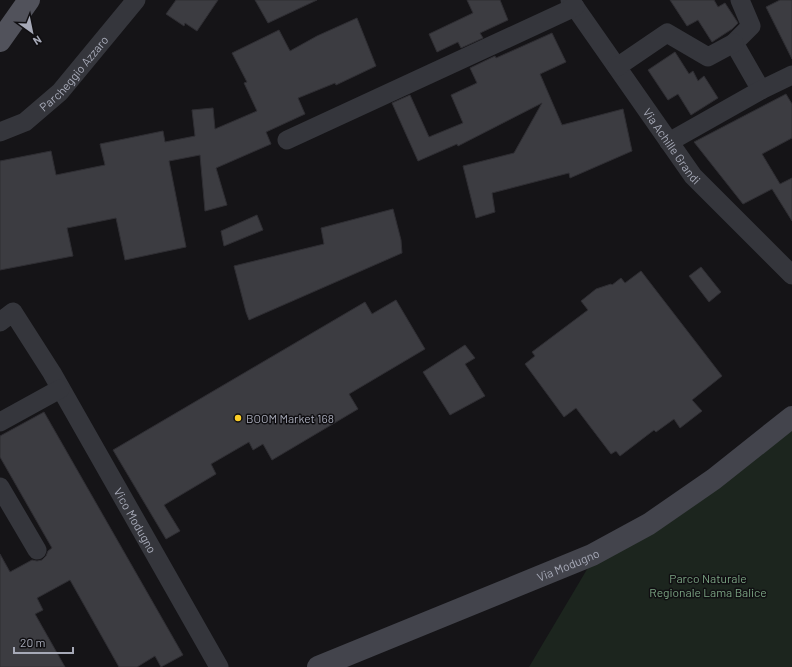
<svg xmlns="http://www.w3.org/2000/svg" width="792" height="667" viewBox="0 0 792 667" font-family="Barlow,sans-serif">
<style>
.green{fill:#1c251e}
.building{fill:#3c3c41;stroke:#2f2e33}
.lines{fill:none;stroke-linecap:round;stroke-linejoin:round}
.street{stroke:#35363c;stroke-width:19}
.secondary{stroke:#43444c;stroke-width:22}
.primary{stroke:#51525b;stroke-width:22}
.poi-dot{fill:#fcce27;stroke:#100f12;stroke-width:1.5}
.labels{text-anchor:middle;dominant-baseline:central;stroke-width:3;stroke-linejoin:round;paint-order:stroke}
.street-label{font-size:12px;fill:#a6a9b7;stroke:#100f12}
.poi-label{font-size:12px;fill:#a6a9b7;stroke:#100f12;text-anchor:start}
.park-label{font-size:12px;fill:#7ba483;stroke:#100f12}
</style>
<rect width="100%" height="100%" fill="#151417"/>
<!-- green -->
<polygon class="green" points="792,427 792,667 529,667 589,566"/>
<!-- building -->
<g class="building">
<polygon points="176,0 218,0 197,31 185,23 184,26 166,14"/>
<polygon points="255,0 317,0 268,23"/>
<polygon points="467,0 500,0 508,20 480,33 483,38 461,48 458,42 437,52 429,34 473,13"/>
<polygon points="670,0 714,0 718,7 725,3 738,23 732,29 712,42 698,20 687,26"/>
<polygon points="780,0 792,0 792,59 766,7"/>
<polygon points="357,18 376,66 336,85 335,83 298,98 305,114 266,132 271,144 216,168 227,205 205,211 200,155 169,161 186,247 125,260 116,218 67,228 73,256 0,270 0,161 51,151 56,175 105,165 100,144 163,131 165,142 195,136 192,110 213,108 215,129 257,111 244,83 247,82 232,53 279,30 290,51 317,36"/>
<polygon points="552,33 566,62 540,74 562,125 623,109 632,151 570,178 569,173 492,193 495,212 476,218 463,166 514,153 542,103 458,146 457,144 418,161 392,103 410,95 429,137 463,123 451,95 477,83 470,68 495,56 496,58"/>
<polygon points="675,52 689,74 693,71 698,81 704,76 718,98 691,115 678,94 668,100 648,70"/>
<polygon points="786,94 792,104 792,138 762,154 780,184 792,178 792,221 772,189 743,204 694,142"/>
<polygon points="393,209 401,240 402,253 249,320 246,312 234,266 324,244 321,228"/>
<polygon points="257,215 263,230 224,246 221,231"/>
<polygon points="701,267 721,292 709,302 689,276"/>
<polygon points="641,271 722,376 692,400 702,411 680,428 674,419 656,432 654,430 620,456 616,451 611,454 576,408 564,417 525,364 535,356 532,352 588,310 581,301 596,289 611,284 612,285 621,278 625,283"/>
<polygon points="396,300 425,349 349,394 358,409 272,460 263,444 253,450 249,442 211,464 216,474 164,505 180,531 166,539 113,450 365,302 372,314"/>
<polygon points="465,345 475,358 465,364 485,396 450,415 423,372"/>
<polygon points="44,412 183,655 161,667 155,656 137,667 119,667 70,580 37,598 43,610 35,614 65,667 0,667 0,554 10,572 32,560 37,561 42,560 46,556 48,551 52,548 0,457 0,436"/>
</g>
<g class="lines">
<!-- street -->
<g class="street">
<path id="s1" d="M 570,0 L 693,176 L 792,275"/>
<polyline points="740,0 751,26 734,43 761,90"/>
<polyline points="617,67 667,33 708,57 734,43"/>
<path id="s2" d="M 0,132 L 25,122 L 60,92 L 136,0"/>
<polyline points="287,140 575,7"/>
<polyline points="669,142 761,90 792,75"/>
<path id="s3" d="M 0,322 L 13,312 L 52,373 L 219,667"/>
<polyline points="0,422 60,389"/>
<polyline points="0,487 37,550"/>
</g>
<!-- secondary -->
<path class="secondary" id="s4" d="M 318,667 L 592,555 L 649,524 L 714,479 L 792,417"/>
<!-- primary -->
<polyline class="primary" points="0,41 29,0"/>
</g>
<!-- markers -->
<circle class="poi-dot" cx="238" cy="418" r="4"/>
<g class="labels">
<!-- street labels -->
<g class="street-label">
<text stroke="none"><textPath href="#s2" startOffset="96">Parcheggio Azzaro</textPath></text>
<text stroke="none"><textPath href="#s1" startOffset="178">Via Achille Grandi</textPath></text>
<text stroke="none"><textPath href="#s3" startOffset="258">Vico Modugno</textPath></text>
<text stroke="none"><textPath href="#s4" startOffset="270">Via Modugno</textPath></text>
</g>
<!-- poi labels -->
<g class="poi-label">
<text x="246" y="418">BOOM Market 168</text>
</g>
<!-- park labels -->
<g class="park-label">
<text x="708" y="578">Parco Naturale<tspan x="708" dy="14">Regionale Lama Balice</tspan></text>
</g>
</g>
<!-- north arrow -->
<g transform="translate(32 32) rotate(147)" stroke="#100f12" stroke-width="3" paint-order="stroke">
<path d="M0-3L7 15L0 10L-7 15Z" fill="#a6a9b7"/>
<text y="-6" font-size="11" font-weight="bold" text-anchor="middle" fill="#a6a9b7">N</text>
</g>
<!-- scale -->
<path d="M14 647v6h59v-6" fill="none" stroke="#a6a9b7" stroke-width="2"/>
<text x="20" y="647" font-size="12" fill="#a6a9b7" stroke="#100f12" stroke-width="3" paint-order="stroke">20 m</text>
</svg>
